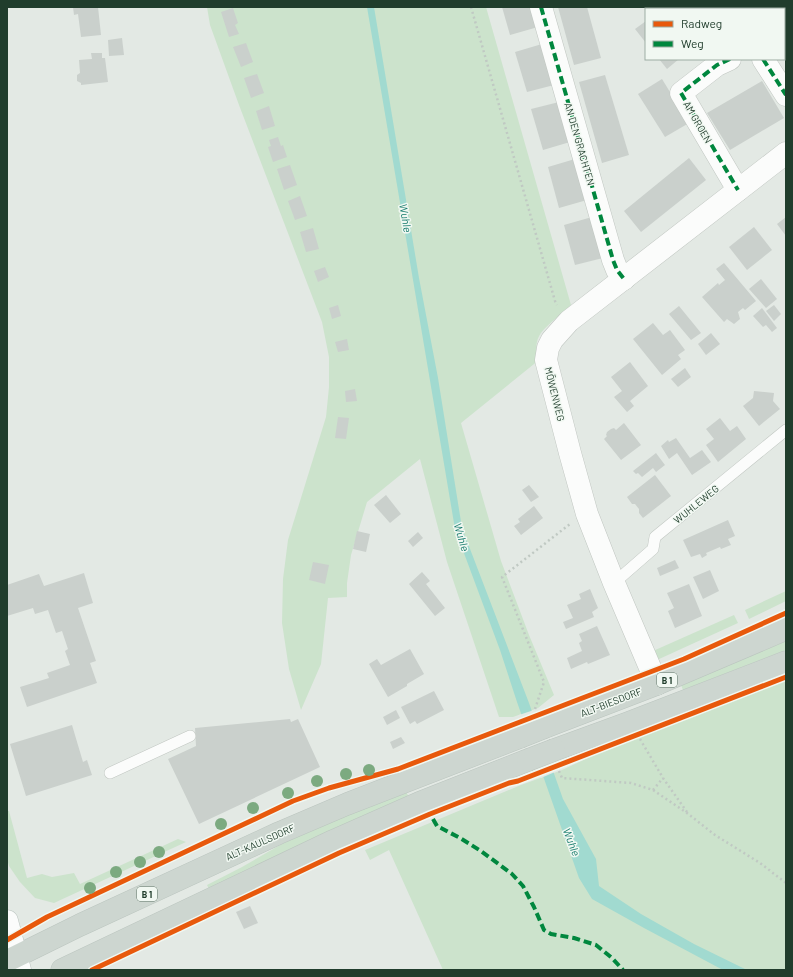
<svg xmlns="http://www.w3.org/2000/svg" width="793" height="977" viewBox="0 0 793 977" font-family="Barlow,sans-serif">
<style>
.green{fill:#cce3cc}
.water{fill:#a1dad0}
.pier{fill:#e3e9e4}
.building{fill:#cad0cc}
.lines{fill:none;stroke-linecap:round;stroke-linejoin:round}
.service-casing{stroke:#c0c6c1;stroke-width:12}
.minor-casing{stroke:#c0c6c1;stroke-width:23}
.secondary-casing{stroke:#bcc5c0;stroke-width:23}
.primary-casing{stroke:#bbc5bf;stroke-width:23}
.path{stroke:#c0c9c3;stroke-width:2.5;stroke-dasharray:2 3;stroke-linecap:butt}
.service{stroke:#fbfcfb;stroke-width:11}
.minor{stroke:#fbfcfb;stroke-width:22}
.secondary{stroke:#fbfcfb;stroke-width:22}
.primary{stroke:#cdd6d0;stroke-width:22}
.primary-bridge-casing{stroke:#bbc5bf;stroke-width:23;stroke-linecap:butt}
.primary-bridge{stroke:#cdd6d0;stroke-width:22}
.quiet{stroke:#00873e;stroke-width:4;stroke-dasharray:8 4;stroke-linecap:butt}
.cycleway-casing{stroke:#f1f8f2;stroke-width:8}
.cycleway{stroke:#e8590c;stroke-width:5}
.tree{fill:#7caa80}
.labels{text-anchor:middle;dominant-baseline:central;stroke-width:3;stroke-linejoin:round;paint-order:stroke}
.shield{fill:#f1f8f2;stroke:#5f7567;stroke-width:1}
.shield-label{font-size:9px;font-weight:bold;fill:#203d2c}
.street-label{font-size:10px;fill:#203d2c;stroke:#f1f8f2}
.water-label{font-size:11px;font-style:italic;fill:#177c6d;stroke:#f1f8f2}
</style>
<rect width="100%" height="100%" fill="#e3e9e4"/>
<!-- green -->
<g class="green">
<path d="M 207,7 L 486,7 L 571,305 C 566,310 560,315 554,320 C 540,332 532,340 539,360 L 461,423 L 501,561 L 529,635 L 554,695 L 538,708 L 513,717 L 499,717 L 447,562 L 420,459 L 367,502 L 351,555 L 347,583 L 347,597 L 328,598 L 321,664 L 301,710 L 289,669 L 282,623 L 283,579 L 288,540 L 326,417 L 329,387 L 329,357 L 322,322 L 239,105 L 210,25 Z"/>
<polygon points="786,591 786,601 749,619 745,610"/>
<polygon points="734,615 738,623 657,660 653,651"/>
<polygon points="786,641 786,650 683,690 681,685"/>
<polygon points="786,679 786,970 443,970 389,850 370,860 365,850 521,785 562,770 605,750"/>
<polygon points="406,791 409,798 209,889 207,885 242,867 287,841 319,827"/>
<polygon points="7,811 9,811 27,878 42,874 52,877 74,873 80,884 178,839 186,842 54,903 35,898 20,882 9,866 7,859"/>
</g>
<!-- water -->
<polygon class="water" points="367,7 374,7 419,278 438,378 462,528 529,703 563,799 596,859 599,886 641,914 694,944 747,970 723,970 644,928 592,899 579,878 517,702 500,650 455,529"/>
<!-- pier -->
<polygon class="pier" points="534,710 555,772 541,778 519,715"/>
<!-- building -->
<g class="building">
<polygon points="73,7 98,7 101,35 81,37 78,14 74,15"/>
<polygon points="502,7 532,7 538,27 510,35"/>
<polygon points="558,7 587,7 601,58 574,65"/>
<polygon points="703,7 733,7 734,9 704,9"/>
<polygon points="233,8 238,23 235,25 239,34 229,37 221,12"/>
<polygon points="646,21 646,43 635,29"/>
<polygon points="784,23 786,27 786,44 784,45"/>
<polygon points="122,38 124,55 109,56 108,40"/>
<polygon points="246,43 253,62 241,67 233,47"/>
<polygon points="542,44 554,85 527,92 515,52"/>
<polygon points="91,53 102,53 102,58 105,58 108,82 81,85 81,83 77,81 77,75 80,73 79,60 92,59"/>
<polygon points="659,59 679,59 667,69"/>
<polygon points="257,74 264,93 251,98 244,78"/>
<polygon points="605,75 629,155 602,163 579,82"/>
<polygon points="662,79 689,123 665,137 638,94"/>
<polygon points="762,81 784,118 730,150 707,113"/>
<polygon points="559,102 570,142 543,150 531,109"/>
<polygon points="269,106 275,126 262,130 256,111"/>
<polygon points="278,137 281,146 283,145 287,157 273,162 268,147 271,146 269,140"/>
<polygon points="689,158 706,180 641,232 624,211"/>
<polygon points="575,159 587,200 559,208 548,167"/>
<polygon points="290,165 297,185 284,190 277,169"/>
<polygon points="300,196 307,216 295,220 288,201"/>
<polygon points="592,217 603,258 575,265 564,225"/>
<polygon points="786,217 786,236 777,224"/>
<polygon points="754,227 772,250 747,270 729,247"/>
<polygon points="313,228 319,249 306,252 300,232"/>
<polygon points="724,263 756,301 745,310 743,308 738,312 740,319 734,324 727,319 724,322 702,297 718,283 719,285 725,280 716,269"/>
<polygon points="325,267 329,277 318,282 314,271"/>
<polygon points="761,279 777,299 766,308 749,289"/>
<polygon points="338,305 341,316 332,319 329,308"/>
<polygon points="774,305 781,314 774,321 766,311"/>
<polygon points="679,306 701,333 691,340 669,314"/>
<polygon points="762,308 777,328 772,332 766,325 763,327 753,316"/>
<polygon points="653,323 663,335 670,330 685,350 678,355 681,359 662,375 633,339"/>
<polygon points="711,333 720,344 706,355 698,344"/>
<polygon points="347,339 349,350 338,352 335,342"/>
<polygon points="630,362 648,386 630,401 634,406 627,412 614,397 622,391 611,377"/>
<polygon points="685,368 691,377 678,387 671,379"/>
<polygon points="355,389 357,401 346,402 345,391"/>
<polygon points="754,391 774,393 773,401 780,409 759,426 743,406 753,398"/>
<polygon points="338,417 349,418 346,439 335,438"/>
<polygon points="720,418 730,431 737,426 746,439 718,462 706,445 714,439 706,429"/>
<polygon points="624,423 641,445 621,460 604,439 607,436 606,435 607,432 611,429 614,428 616,430"/>
<polygon points="676,438 690,458 702,450 711,462 692,475 677,453 669,459 661,446 668,440 669,442"/>
<polygon points="656,453 665,465 656,472 653,468 642,477 638,473 636,474 633,471"/>
<polygon points="655,475 671,496 643,518 639,513 639,509 635,504 632,504 627,497"/>
<polygon points="529,485 539,497 531,502 522,490"/>
<polygon points="386,495 401,514 390,523 374,505"/>
<polygon points="534,506 543,518 521,535 514,526 520,522 518,519"/>
<polygon points="728,520 735,536 728,539 731,545 721,549 720,547 706,553 707,555 702,558 700,554 691,557 683,540"/>
<polygon points="357,531 370,534 366,552 353,549"/>
<polygon points="418,532 423,538 413,547 408,541"/>
<polygon points="675,560 679,568 660,576 657,568"/>
<polygon points="313,562 329,565 325,584 309,580"/>
<polygon points="710,570 719,591 703,599 693,577"/>
<polygon points="422,572 430,581 426,584 445,608 435,616 409,584"/>
<polygon points="84,573 93,603 78,608 96,661 90,663 97,683 27,707 20,687 49,678 47,673 70,665 65,651 68,649 62,631 56,633 48,610 35,614 33,608 7,616 7,585 39,574 44,586"/>
<polygon points="689,584 702,616 675,628 668,611 674,608 667,593"/>
<polygon points="590,589 598,608 592,612 594,617 566,629 563,622 573,618 567,605 581,599 579,594"/>
<polygon points="597,626 610,655 588,664 587,662 571,669 567,658 582,651 579,643 582,641 579,634"/>
<polygon points="410,649 424,674 407,684 407,686 388,697 369,664 377,659 381,665"/>
<polygon points="434,691 444,710 417,724 415,721 410,724 401,707"/>
<polygon points="396,710 400,718 387,725 383,717"/>
<polygon points="290,719 291,722 298,719 320,767 199,824 168,759 196,746 195,728"/>
<polygon points="72,725 83,762 87,760 92,775 26,796 10,744"/>
<polygon points="401,737 405,743 393,749 390,742"/>
<polygon points="250,906 258,923 244,929 236,912"/>
</g>
<g class="lines">
<!-- service casing -->
<g class="service-casing">
<g id="service">
<polyline points="614,583 653,549 655,537 786,430"/>
<polyline points="110,773 190,736"/>
</g>
</g>
<!-- minor casing -->
<g class="minor-casing">
<g id="minor">
<polyline points="541,7 613,260 617,270 624,279"/>
<polyline points="681,7 682,9"/>
<polyline points="730,59 717,65 681,93 738,190"/>
<polyline points="763,59 786,95"/>
<polyline points="657,684 614,583 587,514 570,453 546,360 548,348 552,340 569,321 786,153"/>
</g>
</g>
<!-- secondary casing -->
<g class="secondary-casing">
<polyline id="secondary" points="7,921 20,970"/>
</g>
<!-- primary casing -->
<g class="primary-casing">
<g id="primary">
<polyline points="545,727 657,684 786,629"/>
<polyline points="554,750 628,723 786,662"/>
<polyline points="7,961 80,925 279,833 347,804 520,737"/>
<polyline points="62,970 333,841 419,803 528,760"/>
</g>
</g>
<!-- path -->
<g class="path">
<polyline points="471,7 555,301 557,305"/>
<polyline points="535,709 544,682 502,577 570,524"/>
<polyline points="640,739 663,778 687,812"/>
<polyline points="559,771 562,778 631,783 653,790 687,813 715,835 760,863 786,883"/>
<polyline points="653,790 663,778"/>
</g>
<!-- service -->
<use href="#service" class="service"/>
<!-- minor -->
<use href="#minor" class="minor"/>
<!-- secondary -->
<use href="#secondary" class="secondary"/>
<!-- primary -->
<use href="#primary" class="primary"/>
<!-- primary-bridge casing -->
<g class="primary-bridge-casing">
<g id="primary-bridge">
<polyline points="520,737 545,727"/>
<polyline points="528,760 554,750"/>
</g>
</g>
<!-- primary-bridge -->
<use href="#primary-bridge" class="primary-bridge"/>
<!-- quiet -->
<g class="quiet">
<polyline points="541,7 613,260 617,270 624,279"/>
<polyline points="681,7 682,9"/>
<polyline points="730,59 717,65 681,93 738,190"/>
<polyline points="763,59 786,95"/>
<polyline points="433,819 437,826 460,838 481,851 512,874 523,886 534,907 544,930 551,934 574,938 596,945 612,958 623,970"/>
</g>
<!-- cycleway casing -->
<g class="cycleway-casing">
<g id="cycleway">
<polyline points="7,940 47,917 293,801 329,788 398,769 684,659 786,613"/>
<polyline points="92,970 339,853 430,814 509,783 518,781 786,677"/>
</g>
</g>
<!-- cycleway -->
<use href="#cycleway" class="cycleway"/>
</g>
<!-- trees -->
<g class="tree">
<circle cx="369" cy="770" r="6"/>
<circle cx="346" cy="774" r="6"/>
<circle cx="317" cy="781" r="6"/>
<circle cx="288" cy="793" r="6"/>
<circle cx="253" cy="808" r="6"/>
<circle cx="221" cy="824" r="6"/>
<circle cx="159" cy="852" r="6"/>
<circle cx="140" cy="862" r="6"/>
<circle cx="116" cy="872" r="6"/>
<circle cx="90" cy="888" r="6"/>
</g>
<g class="labels">
<!-- shield labels -->
<g class="shield">
<rect x="657" y="673" width="20" height="14" rx="3"/>
<rect x="137" y="887" width="20" height="14" rx="3"/>
</g>
<g class="shield-label">
<text x="667" y="680">B 1</text>
<text x="147" y="894">B 1</text>
</g>
<!-- street labels -->
<g class="street-label">
<text transform="translate(698 122) rotate(60)">AM GROEN</text>
<text transform="translate(580 144) rotate(74)">AN DEN GRACHTEN</text>
<text transform="translate(555 394) rotate(76)">MÖWENWEG</text>
<text transform="translate(696 504) rotate(-39)">WUHLEWEG</text>
<text transform="translate(611 702) rotate(-21)">ALT-BIESDORF</text>
<text transform="translate(260 842) rotate(-24)">ALT-KAULSDORF</text>
</g>
<!-- water labels -->
<g class="water-label">
<text transform="translate(406 218) rotate(80)">Wuhle</text>
<text transform="translate(462 537) rotate(73)">Wuhle</text>
<text transform="translate(572 842) rotate(69)">Wuhle</text>
</g>
</g>
<!-- border -->
<rect width="793" height="977" fill="none" stroke="#203d2c" stroke-width="16"/>
<!-- legend -->
<rect x="645" y="8" width="140" height="52" fill="#f1f8f2" stroke="#9dada3"/>
<rect x="653" y="21" width="20" height="6" fill="#e8590c" stroke="#9dada3"/>
<text x="681" y="28" font-size="12" fill="#203d2c">Radweg</text>
<rect x="653" y="41" width="20" height="6" fill="#00873e" stroke="#9dada3"/>
<text x="681" y="48" font-size="12" fill="#203d2c">Weg</text>
</svg>
